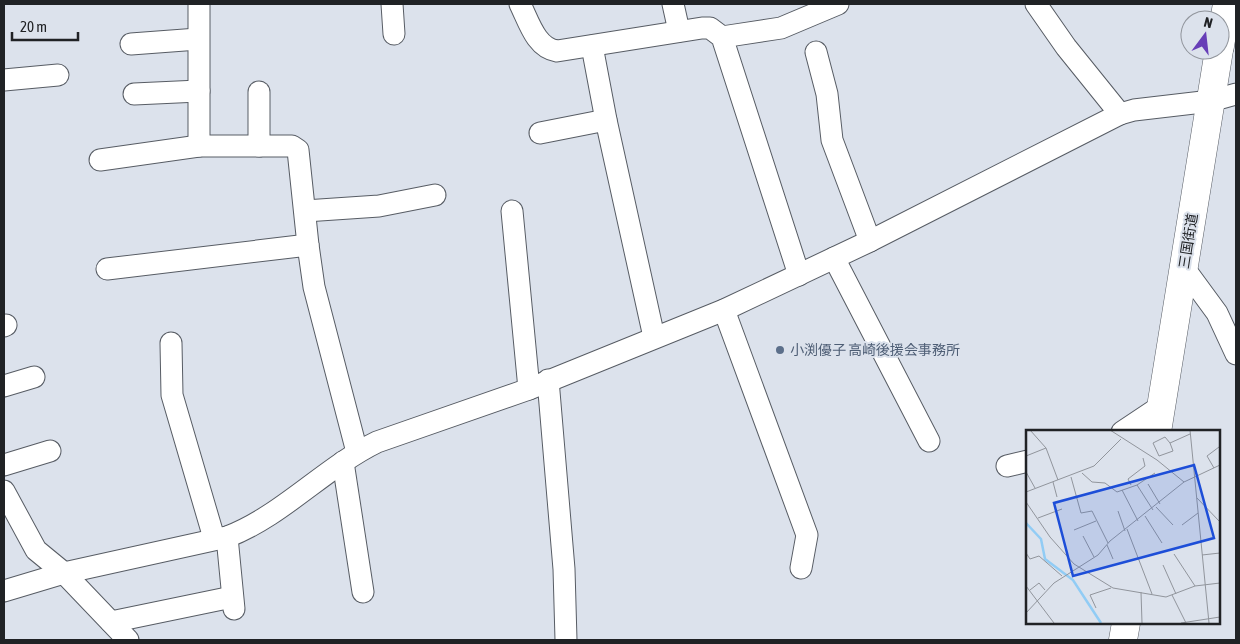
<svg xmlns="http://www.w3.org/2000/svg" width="1240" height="644" viewBox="0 0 1240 644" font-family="'Asap Condensed','Noto Sans JP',sans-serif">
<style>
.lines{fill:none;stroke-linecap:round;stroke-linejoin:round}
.minor-casing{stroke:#575c64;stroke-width:23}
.major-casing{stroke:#575c64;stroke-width:29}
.minor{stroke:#fff;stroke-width:21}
.major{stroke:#fff;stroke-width:28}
.service-dot{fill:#5c6f8a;stroke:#dce2ec;stroke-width:2}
.labels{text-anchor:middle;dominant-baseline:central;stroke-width:4;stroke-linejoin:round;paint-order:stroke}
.street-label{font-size:14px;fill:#202225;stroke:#dce2ec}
.service-label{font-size:14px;fill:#4e5e75;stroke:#dce2ec;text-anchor:start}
.inset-river{fill:none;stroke:#91ccf5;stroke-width:2.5}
.inset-road{fill:none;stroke:#91959c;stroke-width:1}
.view{fill:#1d4ed8;fill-opacity:0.15;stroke:#1d4ed8;stroke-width:2.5}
.inset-edge{fill:none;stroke:#202225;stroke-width:2.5}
</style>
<rect width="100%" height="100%" fill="#dce2ec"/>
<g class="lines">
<!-- minor casing -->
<g class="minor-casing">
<g id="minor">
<polyline points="199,4 199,146 292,146 298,150 308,245 314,287 357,452"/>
<polyline points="392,4 394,34"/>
<path d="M 520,4 C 529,22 536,48 557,51 L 702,28 L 710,28 L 722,37 L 799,275"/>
<polyline points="673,4 679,31"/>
<polyline points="1036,4 1066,47 1120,114"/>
<polyline points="722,37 781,28 838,4"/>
<polyline points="131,44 198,39"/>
<polyline points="592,46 606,120 654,337"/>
<polyline points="816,52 827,94 832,140 870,241"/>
<polyline points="4,80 58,75"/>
<polyline points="259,92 259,146"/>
<polyline points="134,94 199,91"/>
<polyline points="540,133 606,120"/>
<polyline points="100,160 199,146"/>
<polyline points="305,211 379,206 435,195"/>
<polyline points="512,211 529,389"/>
<polyline points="834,258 929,441"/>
<polyline points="1184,268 1217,313 1236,354"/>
<polyline points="107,269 308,245"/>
<polyline points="724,310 807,535 801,568"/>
<polyline points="4,326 6,325"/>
<polyline points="171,343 172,395 214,538"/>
<polyline points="548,380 564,569 566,640"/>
<polyline points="4,386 34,377"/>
<polyline points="1122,432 1161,406"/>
<polyline points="343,462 363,592"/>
<polyline points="4,465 50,451"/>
<polyline points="1007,466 1028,461"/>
<polyline points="4,491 36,550 64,573 128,640"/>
<polyline points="227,537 234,609"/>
<path d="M 4,591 L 64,573 L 227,537 C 282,516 324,468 377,442 L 529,389 L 724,310 L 870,241 L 1120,114 L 1134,110 L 1211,101 L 1236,94"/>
<polyline points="111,622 232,597"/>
</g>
</g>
<!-- major casing -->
<g class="major-casing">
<g id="major">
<polyline points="1220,46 1227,4"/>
<polyline points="1157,432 1219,50"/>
<polyline points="1123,640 1126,623"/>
</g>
</g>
<!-- minor -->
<use href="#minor" class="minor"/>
<!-- major -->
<use href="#major" class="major"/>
</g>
<!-- markers -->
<circle class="service-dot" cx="780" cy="350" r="5"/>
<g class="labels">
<!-- street labels -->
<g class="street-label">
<text transform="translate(1188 241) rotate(-81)">三国街道</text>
</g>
<!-- service labels -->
<g class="service-label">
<text x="790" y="350">小渕優子 高崎後援会事務所</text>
</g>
</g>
<!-- overview -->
<g transform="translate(1026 430)">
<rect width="194" height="194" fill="#dce2ec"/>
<path class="inset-river" d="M 0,93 L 15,109 L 19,129 L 47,150 L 75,193"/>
<path class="inset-road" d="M 4,0 L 20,18 L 32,50M 84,0 L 131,30 L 158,52M 164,0 L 183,193M 144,13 L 139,7 L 127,13 L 133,26 L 147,21 L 144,13 L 164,4M 0,26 L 20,18M 188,38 L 181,26 L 193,17M 0,42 L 9,58M 56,43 L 66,52 L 79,53 L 91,62 L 111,55 L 127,80M 45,47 L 55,83 L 66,81 L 82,113M 27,52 L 31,67M 122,54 L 134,74M 105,55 L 102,49 L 119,36 L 117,28M 111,55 L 129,43M 96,60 L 112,91M 0,62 L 68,36 L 95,9M 171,68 L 194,92M 0,72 L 24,107 L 48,134 L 87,158 L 140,167 L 169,156 L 194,153M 130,77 L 147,95M 92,81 L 99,101M 119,86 L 136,113M 12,88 L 36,79M 156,95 L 172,83M 101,99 L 126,164M 48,100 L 70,91M 57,106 L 68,127M 81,115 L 87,129M 0,123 L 4,129 L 13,126 L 36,146M 148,124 L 169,156M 176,125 L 194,123M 137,135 L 150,164M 0,156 L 28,193M 4,160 L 13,153 L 19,160M 115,162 L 116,193M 146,165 L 160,193M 70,178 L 64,165 L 85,158M 0,183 L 28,153 L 72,125 L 84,111 L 158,52 L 194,35M 155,193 L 194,187"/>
<path class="view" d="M 168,35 L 188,108 L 47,146 L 28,73 Z"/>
<rect width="194" height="194" class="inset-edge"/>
</g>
<!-- border -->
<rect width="1240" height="644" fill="none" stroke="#202225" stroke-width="10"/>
<!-- north arrow -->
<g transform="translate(1205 35) rotate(15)"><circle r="24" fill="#dce2ec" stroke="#91959c"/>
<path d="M0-4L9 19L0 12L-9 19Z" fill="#673eb7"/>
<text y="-8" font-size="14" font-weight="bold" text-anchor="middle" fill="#202225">N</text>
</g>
<!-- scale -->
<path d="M12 32v8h66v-8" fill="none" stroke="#202225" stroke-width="2.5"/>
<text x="20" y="32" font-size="15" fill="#202225" stroke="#dce2ec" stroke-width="4" paint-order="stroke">20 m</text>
</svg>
